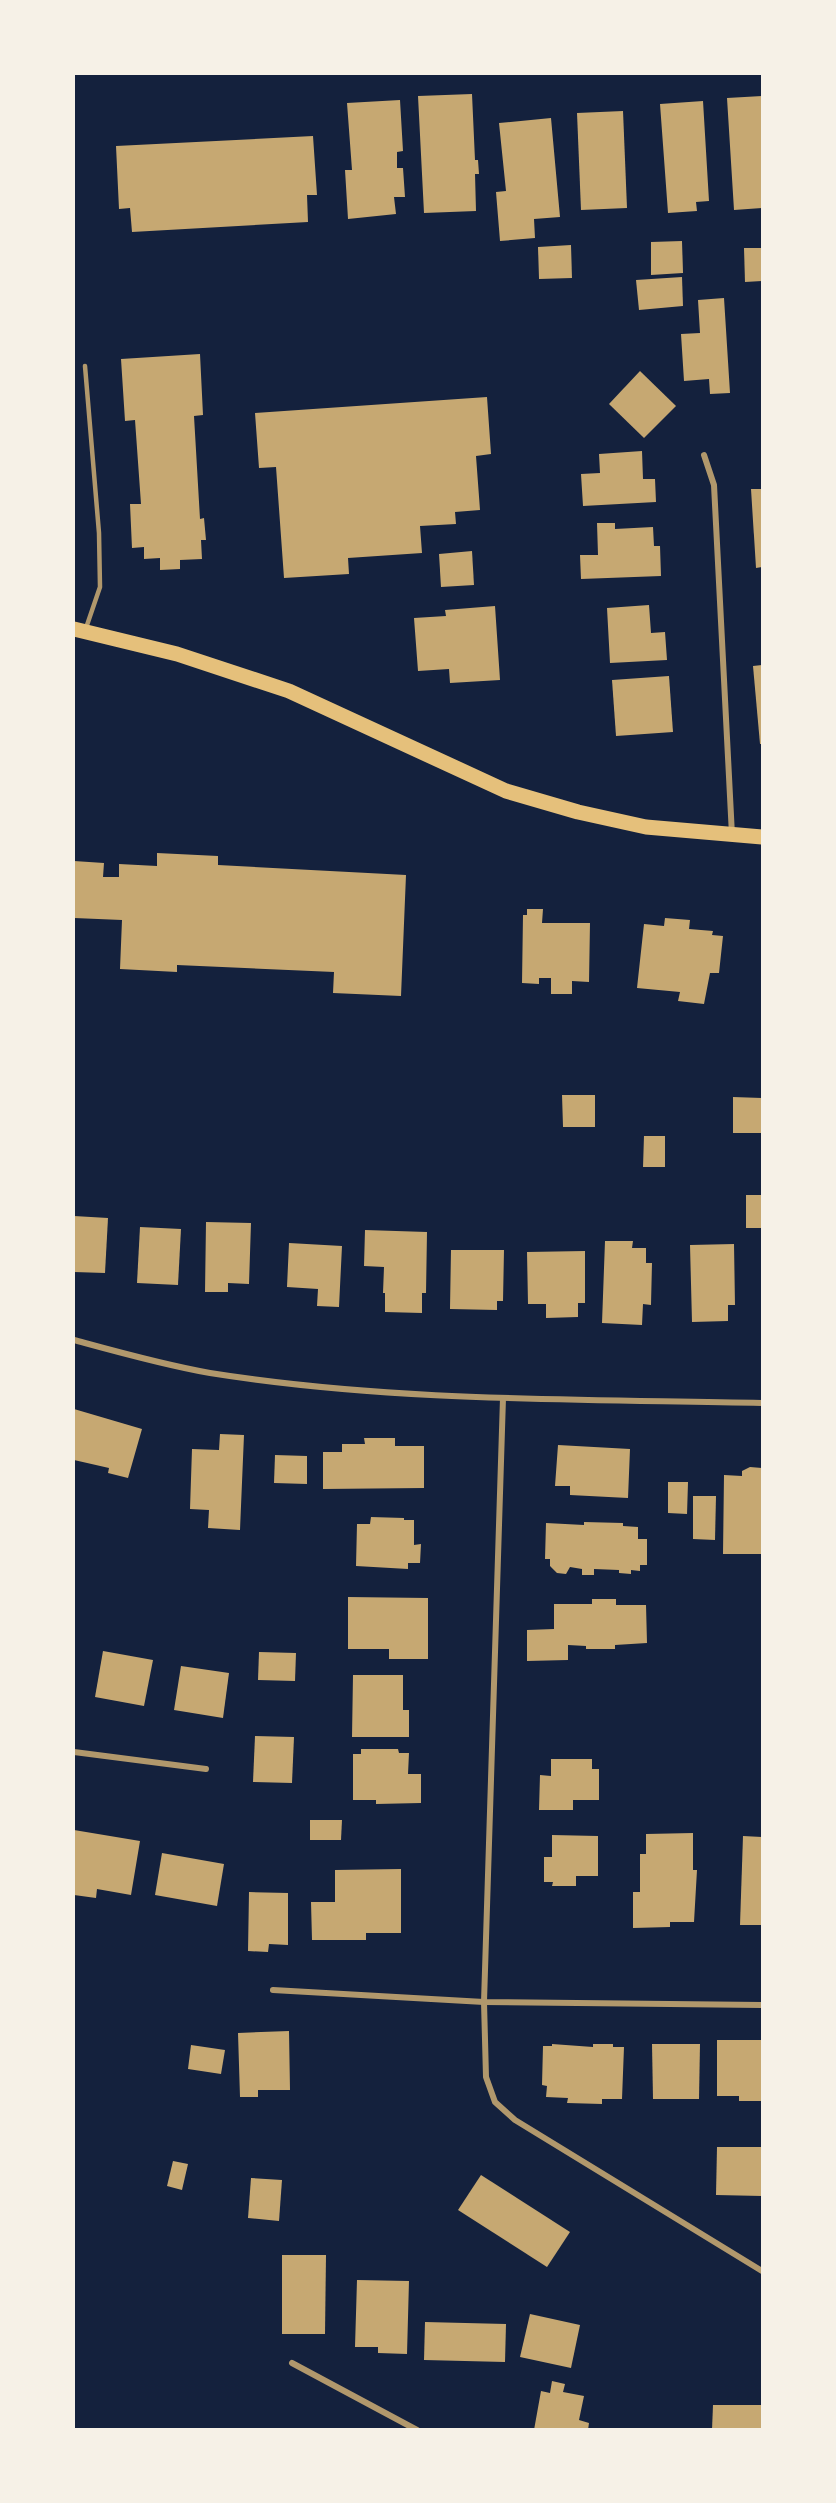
<svg xmlns="http://www.w3.org/2000/svg" width="836" height="2503" viewBox="0 0 836 2503" font-family="'Fira Sans Condensed',sans-serif">
<style>
.building{fill:#c6a872}
.lines{fill:none;stroke-linecap:round;stroke-linejoin:round}
.service{stroke:#b1986c;stroke-width:4.5}
.minor{stroke:#b1986c;stroke-width:6}
.primary{stroke:#e5c07b;stroke-width:15}
</style>
<rect width="100%" height="100%" fill="#14213d"/>
<!-- building -->
<g class="building">
<polygon points="472,94 475,160 478,160 479,174 475,174 476,211 424,213 418,96"/>
<polygon points="762,96 762,208 734,210 727,98"/>
<polygon points="400,100 403,151 397,152 397,168 403,168 405,197 394,197 396,214 348,219 345,170 352,170 347,103"/>
<polygon points="703,101 709,201 696,202 697,211 668,213 660,104"/>
<polygon points="623,111 627,208 581,210 577,113"/>
<polygon points="551,118 560,217 534,219 535,238 500,241 496,192 506,191 499,123"/>
<polygon points="313,136 317,195 307,195 308,222 132,232 130,208 119,209 116,146"/>
<polygon points="682,241 683,273 651,275 651,242"/>
<polygon points="571,245 572,278 539,279 538,247"/>
<polygon points="744,248 762,248 762,281 745,282"/>
<polygon points="682,277 683,306 639,310 636,280"/>
<polygon points="724,298 730,393 710,394 709,379 684,381 681,334 700,333 698,300"/>
<polygon points="200,354 203,415 194,416 200,519 204,518 206,540 201,540 202,559 180,560 180,569 160,570 160,558 144,559 144,547 132,548 130,504 141,504 135,420 125,421 121,359"/>
<polygon points="640,371 676,406 644,438 609,404"/>
<polygon points="487,397 491,454 476,456 480,510 455,512 456,524 420,526 422,553 348,558 349,574 284,578 276,467 259,468 255,413"/>
<polygon points="642,451 643,479 655,479 656,502 583,506 581,474 600,473 599,454"/>
<polygon points="751,489 762,489 762,567 756,568"/>
<polygon points="597,523 615,523 615,529 653,527 654,546 660,546 661,576 581,579 580,555 598,555"/>
<polygon points="472,551 474,585 441,587 439,554"/>
<polygon points="649,605 651,633 665,632 667,660 610,663 607,608"/>
<polygon points="495,606 500,680 450,683 449,669 418,671 414,618 446,616 445,610"/>
<polygon points="762,665 762,744 760,744 753,666"/>
<polygon points="669,676 673,732 616,736 612,680"/>
<polygon points="157,853 218,856 218,865 406,875 401,996 333,993 334,972 177,965 177,972 120,969 122,920 74,918 74,861 104,863 103,877 119,877 119,864 157,866"/>
<polygon points="527,909 543,909 542,923 590,923 589,982 572,981 572,994 551,994 551,978 539,978 539,984 522,983 523,915 527,915"/>
<polygon points="665,918 690,920 689,929 713,931 712,935 723,936 719,973 710,973 704,1004 678,1001 680,992 637,988 644,924 664,926"/>
<polygon points="562,1095 595,1095 595,1127 563,1127"/>
<polygon points="733,1097 762,1098 762,1133 733,1133"/>
<polygon points="644,1136 665,1136 665,1167 643,1167"/>
<rect x="746" y="1195" width="16" height="33"/>
<polygon points="74,1216 108,1218 105,1273 74,1272"/>
<polygon points="206,1222 251,1223 249,1284 228,1283 228,1292 205,1292"/>
<polygon points="140,1227 181,1229 178,1285 137,1283"/>
<polygon points="365,1230 427,1232 426,1293 422,1293 422,1313 385,1312 385,1293 383,1293 384,1267 364,1266"/>
<polygon points="605,1241 633,1241 632,1248 646,1248 646,1263 652,1263 651,1305 643,1304 642,1325 602,1323"/>
<polygon points="289,1243 342,1246 339,1307 317,1306 318,1289 287,1287"/>
<polygon points="734,1244 735,1305 728,1305 728,1321 692,1322 690,1245"/>
<polygon points="451,1250 504,1250 503,1301 497,1301 497,1310 450,1309"/>
<polygon points="585,1251 585,1303 578,1303 578,1317 546,1318 546,1304 528,1304 527,1252"/>
<polygon points="74,1409 142,1429 128,1478 108,1473 109,1468 74,1460"/>
<polygon points="220,1434 244,1435 240,1530 208,1528 209,1510 190,1509 192,1449 219,1450"/>
<polygon points="364,1438 395,1438 395,1446 424,1446 424,1488 323,1489 323,1452 342,1452 342,1444 365,1444"/>
<polygon points="558,1445 630,1449 628,1498 570,1495 570,1486 555,1486"/>
<polygon points="275,1455 307,1456 307,1484 274,1483"/>
<polygon points="750,1467 762,1468 762,1554 723,1554 724,1475 742,1476 742,1471"/>
<polygon points="668,1482 688,1482 687,1514 668,1513"/>
<polygon points="693,1496 716,1496 715,1540 693,1539"/>
<polygon points="371,1517 404,1518 404,1520 414,1520 414,1545 421,1544 420,1563 408,1563 408,1569 356,1566 357,1524 370,1524"/>
<polygon points="584,1522 623,1523 623,1526 638,1527 638,1539 647,1539 647,1565 640,1565 640,1571 631,1570 631,1574 619,1573 619,1570 594,1569 594,1575 582,1575 582,1569 570,1567 566,1574 557,1573 550,1566 550,1559 545,1559 546,1523 584,1525"/>
<polygon points="348,1597 428,1598 428,1659 389,1659 389,1649 348,1649"/>
<polygon points="592,1599 616,1599 616,1605 646,1605 647,1643 615,1645 615,1649 586,1649 586,1646 568,1645 568,1660 527,1661 527,1630 554,1629 554,1604 592,1604"/>
<polygon points="103,1651 153,1660 144,1706 95,1697"/>
<polygon points="259,1652 296,1653 295,1681 258,1680"/>
<polygon points="181,1666 229,1673 223,1718 174,1710"/>
<polygon points="353,1675 403,1675 403,1710 409,1710 409,1737 352,1737"/>
<polygon points="255,1736 294,1737 292,1783 253,1782"/>
<polygon points="361,1749 398,1749 399,1753 409,1753 408,1774 421,1774 421,1803 376,1804 376,1800 353,1800 353,1754 361,1754"/>
<polygon points="551,1759 592,1759 592,1769 599,1769 599,1800 573,1800 573,1810 539,1810 540,1775 551,1776"/>
<polygon points="310,1820 342,1820 341,1840 310,1840"/>
<polygon points="74,1830 140,1841 131,1895 97,1889 96,1898 74,1895"/>
<polygon points="693,1833 693,1870 697,1870 694,1922 670,1922 670,1927 633,1928 633,1892 640,1892 640,1854 646,1854 646,1834"/>
<polygon points="552,1835 598,1836 598,1876 576,1876 576,1886 552,1886 553,1882 544,1882 544,1857 552,1857"/>
<polygon points="743,1836 762,1837 762,1925 740,1925"/>
<polygon points="162,1853 224,1864 217,1906 155,1895"/>
<polygon points="401,1869 401,1933 366,1933 366,1940 312,1940 311,1902 335,1902 335,1870"/>
<polygon points="249,1892 288,1893 288,1945 269,1944 268,1952 248,1951"/>
<polygon points="289,2031 290,2090 258,2090 258,2097 240,2097 238,2033"/>
<polygon points="717,2040 762,2040 762,2101 739,2101 739,2096 717,2096"/>
<polygon points="552,2044 593,2047 593,2044 613,2044 613,2047 624,2047 622,2099 602,2099 602,2104 567,2103 568,2098 546,2097 547,2086 542,2085 543,2046 552,2046"/>
<polygon points="652,2044 700,2044 699,2099 653,2099"/>
<polygon points="191,2045 225,2050 221,2074 188,2069"/>
<polygon points="717,2147 762,2147 762,2196 716,2195"/>
<polygon points="173,2161 188,2164 182,2190 167,2186"/>
<polygon points="481,2175 570,2232 547,2267 458,2210"/>
<polygon points="251,2178 282,2180 279,2221 248,2218"/>
<polygon points="282,2255 326,2255 325,2334 282,2334"/>
<polygon points="357,2280 409,2281 407,2354 378,2353 378,2347 355,2347"/>
<polygon points="530,2314 580,2325 571,2368 520,2357"/>
<polygon points="425,2322 506,2324 505,2362 424,2360"/>
<polygon points="552,2381 565,2384 563,2392 584,2396 579,2420 589,2423 588,2430 534,2430 541,2391 550,2393"/>
<polygon points="713,2405 762,2405 762,2430 712,2430"/>
</g>
<g class="lines">
<!-- service -->
<polyline class="service" points="85,366 99,533 100,587 86,628"/>
<!-- minor -->
<g class="minor">
<polyline points="704,455 714,485 732,835"/>
<path d="M 74,1340 C 118,1352 164,1365 210,1373 C 392,1402 579,1399 762,1403"/>
<polyline points="503,1398 484,2002 486,2077 495,2102 515,2120 762,2271"/>
<polyline points="74,1752 206,1769"/>
<polyline points="273,1990 484,2002 762,2005"/>
<polyline points="292,2363 417,2430"/>
</g>
<!-- primary -->
<polyline class="primary" points="74,629 177,654 289,691 506,791 578,812 646,827 762,837"/>
</g>
<!-- border -->
<rect width="836" height="2503" fill="none" stroke="#f6f1e7" stroke-width="150"/>
</svg>
